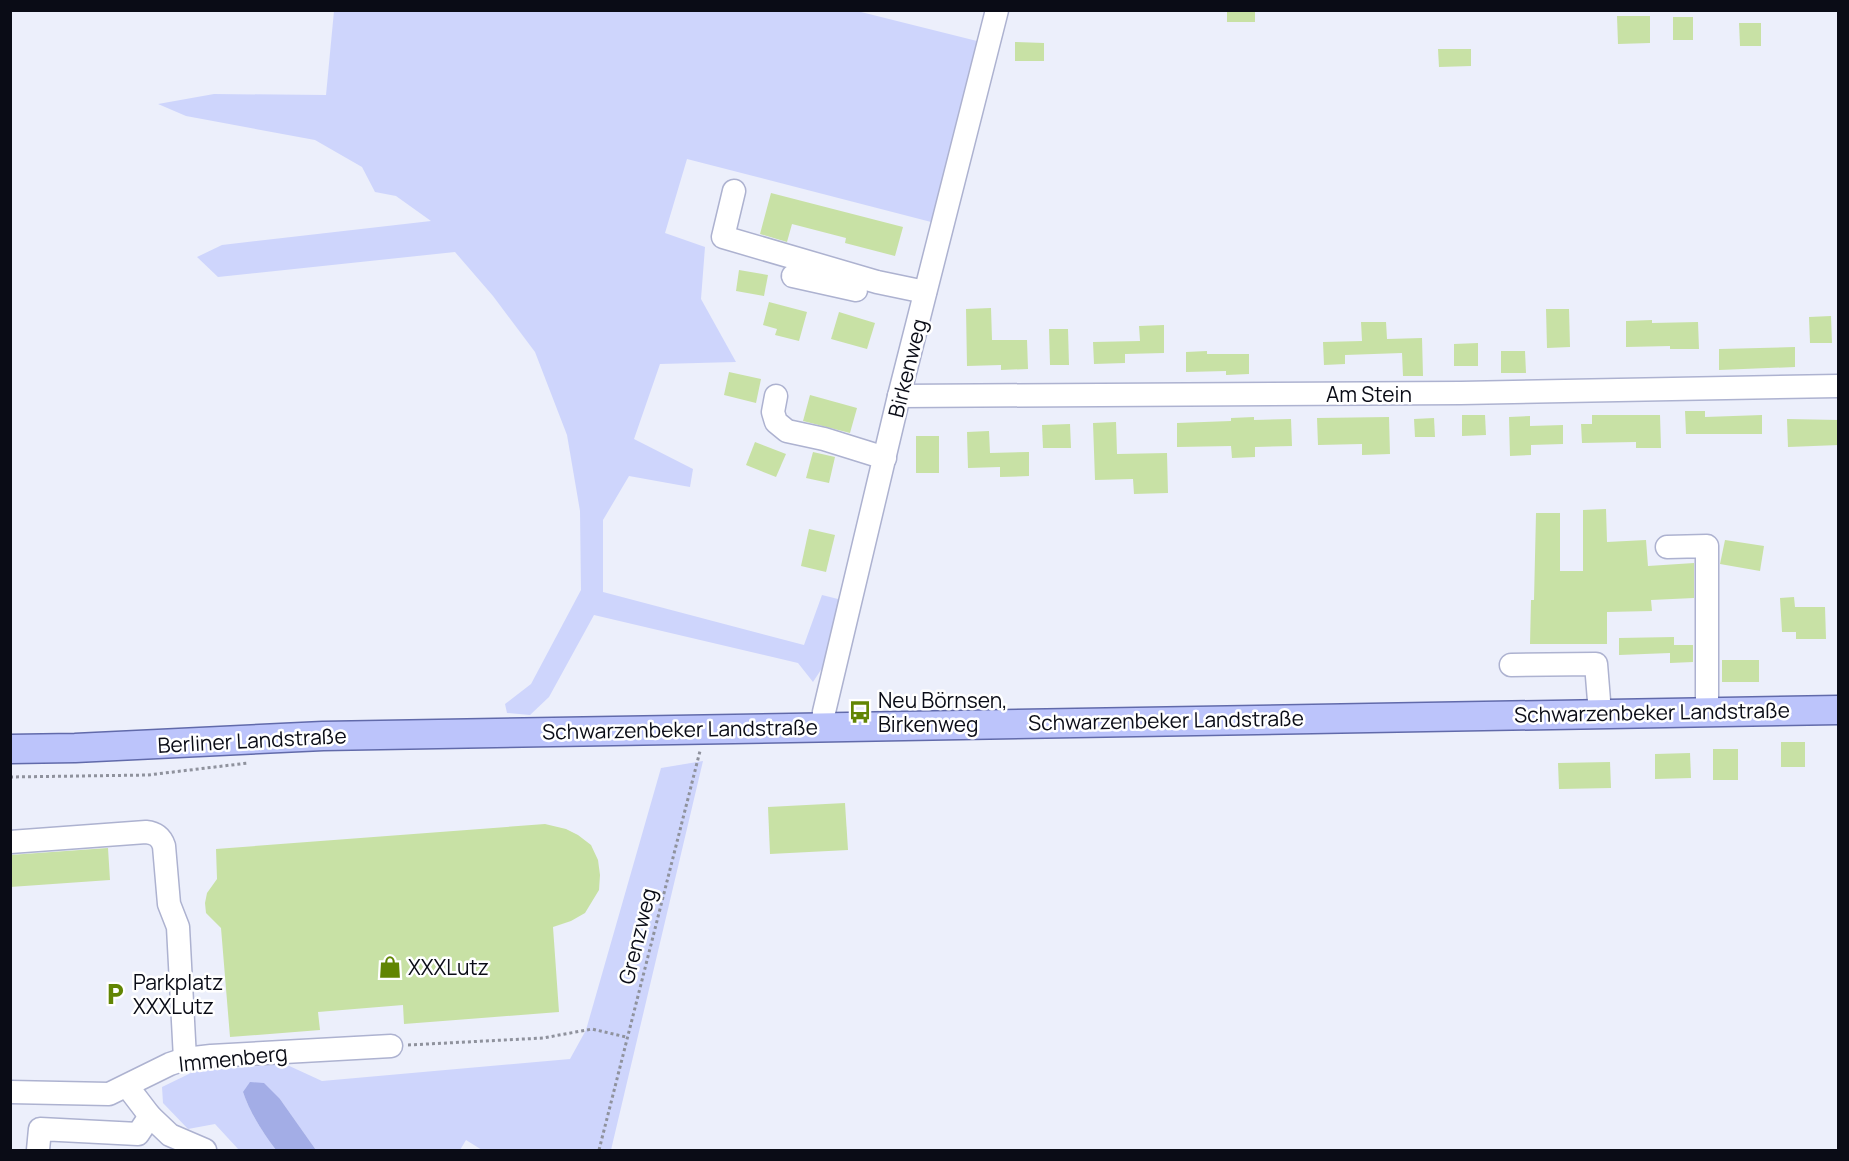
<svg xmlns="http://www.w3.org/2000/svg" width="1849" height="1161" viewBox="0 0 1849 1161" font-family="Manrope,sans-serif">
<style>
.green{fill:#ced5fc}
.water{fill:#a3ade6}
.building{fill:#c8e1a5}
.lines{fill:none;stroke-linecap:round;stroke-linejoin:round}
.minor-casing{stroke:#adb2d0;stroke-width:25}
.major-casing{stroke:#616aaa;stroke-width:31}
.path{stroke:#8f929d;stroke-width:3;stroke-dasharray:3 3;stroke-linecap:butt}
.minor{stroke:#fff;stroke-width:22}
.major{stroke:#bcc4fb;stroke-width:28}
.labels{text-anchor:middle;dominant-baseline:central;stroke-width:5;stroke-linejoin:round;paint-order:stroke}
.street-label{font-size:21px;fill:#0a0c16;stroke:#fff}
.poi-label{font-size:21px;fill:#0a0c16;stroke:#fff;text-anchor:start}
</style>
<rect width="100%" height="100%" fill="#eceffb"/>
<!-- green -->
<g class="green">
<polygon points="334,11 857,11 981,42 935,223 687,159 665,233 705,247 701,299 736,362 660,364 634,439 693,469 690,487 629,476 603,520 603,592 804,645 822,595 842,600 832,653 813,682 798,663 594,615 549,697 530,715 507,713 505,704 531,684 581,590 580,511 567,435 535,352 493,296 455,252 218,277 197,257 222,245 431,221 396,196 375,192 362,167 315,140 186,116 158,104 214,94 326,95"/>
<path d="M 703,761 L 611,1150 L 482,1150 L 466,1140 L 460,1150 L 316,1150 L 280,1099 L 243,1092 C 250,1113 263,1133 276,1150 L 239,1150 L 215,1124 L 188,1129 L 163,1103 L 162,1087 L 195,1071 L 285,1064 L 322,1081 L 570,1059 L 586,1030 L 661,768 Z"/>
</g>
<!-- water -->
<path class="water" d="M 250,1082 L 264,1083 L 280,1099 L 316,1150 L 276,1150 C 263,1133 250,1113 243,1092 Z"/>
<!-- building -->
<g class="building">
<rect x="1227" y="10" width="28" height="12"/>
<polygon points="1617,16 1650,16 1650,43 1618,44"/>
<rect x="1673" y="17" width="20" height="23"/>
<polygon points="1739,23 1761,23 1761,46 1740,46"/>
<polygon points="1015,42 1044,43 1044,61 1015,61"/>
<polygon points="1438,49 1471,49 1471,66 1439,67"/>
<polygon points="771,193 903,227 895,256 845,243 846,238 792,224 787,242 760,234"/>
<polygon points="739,270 768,275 764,296 736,291"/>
<polygon points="769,302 807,312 799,341 775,335 777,329 763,325"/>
<polygon points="991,308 992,340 1027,340 1028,369 1001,370 1001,365 967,366 966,309"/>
<polygon points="1546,309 1569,309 1570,347 1547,348"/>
<polygon points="839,312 875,323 867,349 831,339"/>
<polygon points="1831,316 1832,343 1810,343 1809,317"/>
<polygon points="1652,320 1652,323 1698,322 1699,349 1670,349 1670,346 1626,347 1626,321"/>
<polygon points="1361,322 1386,322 1387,339 1422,338 1423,376 1403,376 1402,353 1345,355 1345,364 1324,365 1323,342 1362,341"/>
<polygon points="1164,325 1164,353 1125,354 1125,363 1094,364 1093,342 1140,341 1139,326"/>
<polygon points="1049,329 1068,329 1069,365 1050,365"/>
<polygon points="1478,343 1478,366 1454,366 1454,344"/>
<polygon points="1795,347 1795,367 1719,370 1719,349"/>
<polygon points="1207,351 1207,354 1249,354 1249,374 1226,375 1226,371 1186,372 1186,352"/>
<polygon points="1501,351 1525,351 1526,373 1501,373"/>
<polygon points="729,372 761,379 756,403 724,395"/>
<polygon points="810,395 857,408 850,433 803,421"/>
<polygon points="1685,411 1705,411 1705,417 1762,415 1762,434 1686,434"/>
<polygon points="1462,415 1485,415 1486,435 1462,436"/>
<polygon points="1592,415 1660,415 1661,448 1636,448 1636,442 1582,443 1581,424 1592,424"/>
<polygon points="1530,416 1530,426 1563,425 1563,444 1531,445 1531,455 1510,456 1509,417"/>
<polygon points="1254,417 1254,420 1291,419 1292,446 1255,447 1255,457 1232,458 1231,446 1177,447 1177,423 1231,421 1231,418"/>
<polygon points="1389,417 1390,454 1362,455 1362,444 1318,445 1317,418"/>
<polygon points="1434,418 1435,437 1415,437 1414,419"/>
<polygon points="1787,419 1839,420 1839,445 1788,447"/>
<polygon points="1116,422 1117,454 1167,453 1168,493 1134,494 1133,479 1095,480 1093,423"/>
<polygon points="1070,424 1071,448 1043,448 1042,425"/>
<polygon points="989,431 990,453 1029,452 1029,476 1000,477 1000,467 968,468 967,432"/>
<rect x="916" y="436" width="23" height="37"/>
<polygon points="755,442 786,454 776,477 746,465"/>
<polygon points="813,452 835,457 829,483 806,478"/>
<polygon points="1606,509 1607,542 1646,540 1648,566 1694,563 1694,598 1651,600 1652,611 1607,612 1607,644 1530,644 1531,600 1534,600 1536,513 1560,513 1560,571 1583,571 1583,510"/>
<polygon points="809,529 835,535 826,572 801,566"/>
<polygon points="1725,540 1764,546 1760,571 1720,564"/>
<polygon points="1794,597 1795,607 1825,607 1826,639 1796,639 1796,632 1782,632 1780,598"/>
<polygon points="1674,637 1674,645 1693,645 1693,662 1670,663 1670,653 1619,655 1619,638"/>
<rect x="1722" y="660" width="37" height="22"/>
<rect x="1781" y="742" width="24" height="25"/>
<rect x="1713" y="749" width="25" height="31"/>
<polygon points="1690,753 1691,778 1655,779 1655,754"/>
<polygon points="1610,762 1611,788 1559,789 1558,763"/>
<polygon points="845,803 848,850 770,854 768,807"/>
<polygon points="545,824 566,829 578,835 591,845 598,860 600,875 599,890 585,913 571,921 553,927 559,1012 404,1024 403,1005 318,1012 320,1030 230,1037 221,928 206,913 205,903 207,893 217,879 216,849"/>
<polygon points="108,848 110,880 10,887 10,855"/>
</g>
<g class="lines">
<!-- minor casing -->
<g class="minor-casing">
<g id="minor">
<polyline points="734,191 723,237 877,282 925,292"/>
<polyline points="793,276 856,290"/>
<polyline points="776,396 773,412 776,422 787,431 824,439 885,458"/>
<polyline points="899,396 1461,393 1838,386"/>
<polyline points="1667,547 1707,546 1707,711"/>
<polyline points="1511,665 1596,664 1600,713"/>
<polyline points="823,726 824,712 899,396 997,10"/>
<path d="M 10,842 L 146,832 C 156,833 161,837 164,846 L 169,904 L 178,927 L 185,1059"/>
<polyline points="127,1086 150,1116 170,1135 205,1150"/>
<polyline points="10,1092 109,1094 170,1064 185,1059 211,1056 391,1046"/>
<polyline points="38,1150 40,1129 138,1134 150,1116"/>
</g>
</g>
<!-- major casing -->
<g class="major-casing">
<polyline id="major" points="10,749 75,748 323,736 1838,710"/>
</g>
<!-- path -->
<g class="path">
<polyline points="10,777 148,775 248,763"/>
<polyline points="408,1045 543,1038 592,1029 626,1037"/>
<polyline points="599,1150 700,751"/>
</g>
<!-- minor -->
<use href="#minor" class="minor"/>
<!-- major -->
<use href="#major" class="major"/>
</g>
<!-- icons -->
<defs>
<g id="bus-bare" transform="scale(1.8)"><path d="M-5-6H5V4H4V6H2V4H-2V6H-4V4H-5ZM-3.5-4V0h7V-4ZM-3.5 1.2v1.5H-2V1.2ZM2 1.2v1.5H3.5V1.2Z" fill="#618503" stroke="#fff" stroke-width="2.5" paint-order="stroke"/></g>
<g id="shop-bare" transform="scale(1.8)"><path d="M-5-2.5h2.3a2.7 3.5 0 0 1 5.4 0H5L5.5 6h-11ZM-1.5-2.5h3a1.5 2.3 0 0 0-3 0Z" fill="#618503" stroke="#fff" stroke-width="2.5" paint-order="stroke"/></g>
<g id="parking-bare" transform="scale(1.8)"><path d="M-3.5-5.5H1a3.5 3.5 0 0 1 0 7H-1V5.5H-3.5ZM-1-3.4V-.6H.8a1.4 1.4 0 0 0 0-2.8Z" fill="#618503" stroke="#fff" stroke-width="2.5" paint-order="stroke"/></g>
</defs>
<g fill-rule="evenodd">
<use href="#bus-bare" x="860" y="712"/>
<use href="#shop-bare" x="390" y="967"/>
<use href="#parking-bare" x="115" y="994"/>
</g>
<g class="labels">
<!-- street labels -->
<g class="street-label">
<text transform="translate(907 368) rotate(-76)">Birkenweg</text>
<text x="1369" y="394">Am Stein</text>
<text transform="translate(1652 712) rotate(-1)">Schwarzenbeker Landstraße</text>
<text transform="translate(1166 720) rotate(-1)">Schwarzenbeker Landstraße</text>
<text transform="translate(680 729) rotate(-1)">Schwarzenbeker Landstraße</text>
<text transform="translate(252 740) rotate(-3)">Berliner Landstraße</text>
<text transform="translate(637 936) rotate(-76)">Grenzweg</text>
<text transform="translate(233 1058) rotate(-6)">Immenberg</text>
</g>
<!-- poi labels -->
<g class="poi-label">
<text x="878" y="700">Neu Börnsen,<tspan x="878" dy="24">Birkenweg</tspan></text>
<text x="408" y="967">XXXLutz</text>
<text x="133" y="982">Parkplatz<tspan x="133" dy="24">XXXLutz</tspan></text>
</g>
</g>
<!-- border -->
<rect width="1849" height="1161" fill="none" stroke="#0a0c16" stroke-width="24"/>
</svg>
